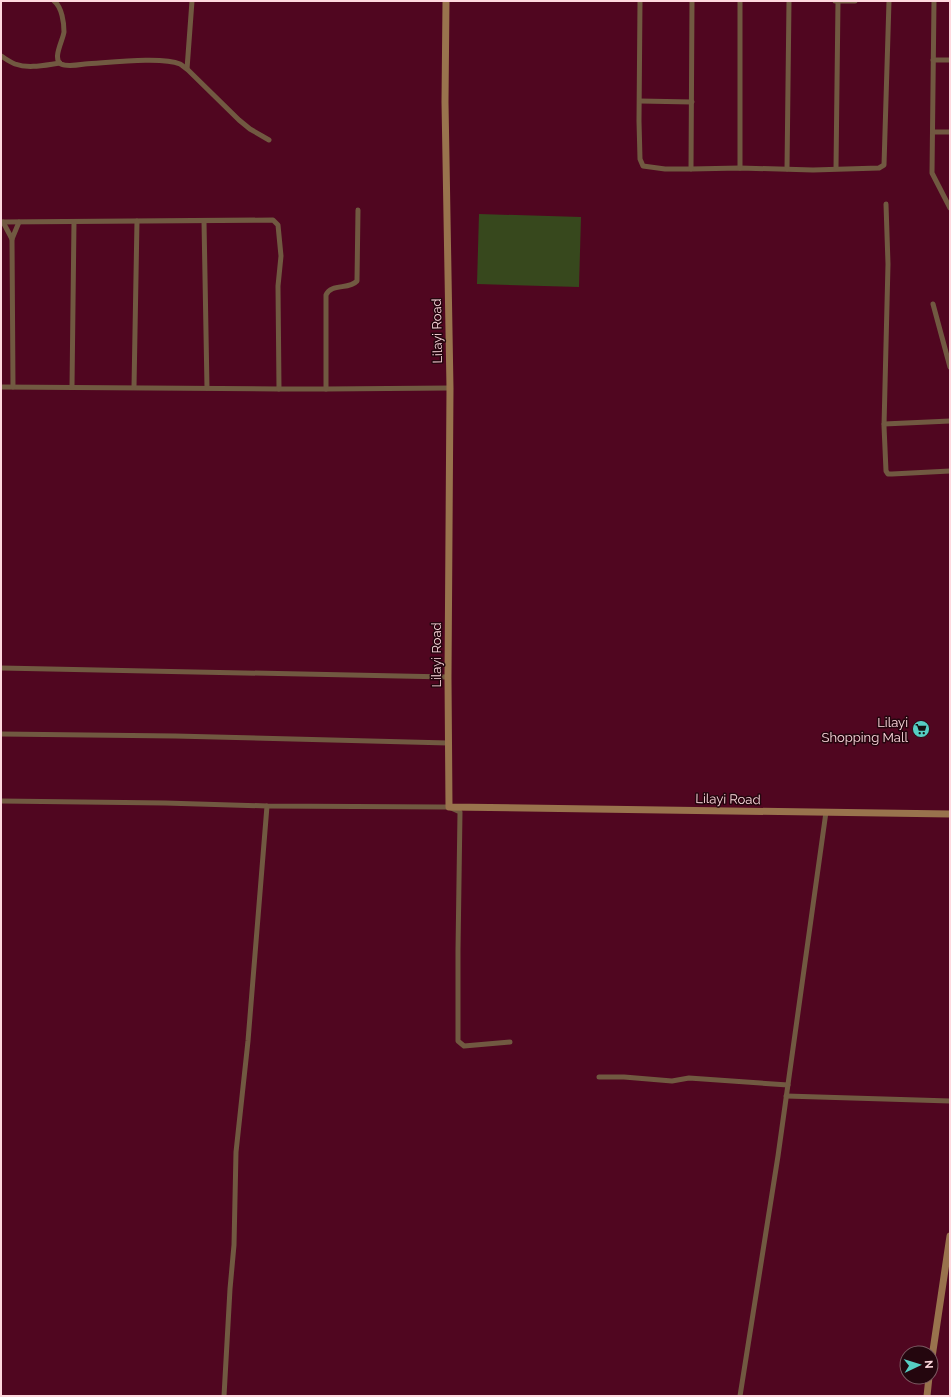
<svg xmlns="http://www.w3.org/2000/svg" width="951" height="1397" viewBox="0 0 951 1397" font-family="Raleway,sans-serif">
<style>
.green{fill:#37481d}
.lines{fill:none;stroke-linecap:round;stroke-linejoin:round}
.street{stroke:#715941;stroke-width:5}
.secondary{stroke:#99734d;stroke-width:7}
.labels{text-anchor:middle;dominant-baseline:central;stroke-width:3;stroke-linejoin:round;paint-order:stroke}
.street-label{font-size:13px;fill:#fed9df;stroke:#24060e}
.poi-label{font-size:13px;fill:#fed9df;stroke:#24060e;text-anchor:end}
</style>
<rect width="100%" height="100%" fill="#500620"/>
<!-- green -->
<polygon class="green" points="479,214 581,217 579,287 477,284"/>
<g class="lines">
<!-- street -->
<g class="street">
<path d="M 54,1 C 62,7 64,23 64,32 C 63,40 52,59 61,64 C 67,67 78,65 85,64 C 106,63 162,56 180,64 C 182,65 185,68 187,69 L 239,120 L 250,129 L 269,140"/>
<polyline points="640,1 639,121 640,159 643,166 665,169 691,169 740,168 813,170 879,168 884,165 889,1"/>
<polyline points="740,1 740,168"/>
<polyline points="835,1 855,1"/>
<polyline points="934,1 932,173 950,208"/>
<path d="M 1,56 C 6,59 10,62 15,64 C 29,69 45,65 60,63"/>
<polyline points="933,60 950,60"/>
<polyline points="187,69 192,1"/>
<polyline points="640,101 692,102"/>
<polyline points="933,132 950,132"/>
<polyline points="836,168 838,1"/>
<polyline points="691,169 692,1"/>
<polyline points="787,169 789,1"/>
<polyline points="886,204 888,264 884,426 886,471 888,474 892,474 950,471"/>
<polyline points="204,221 207,388"/>
<polyline points="1,222 273,220 278,225 281,256 278,286 279,389 1,387"/>
<polyline points="3,222 12,239 19,222"/>
<polyline points="12,239 13,387"/>
<polyline points="933,304 950,367"/>
<polyline points="72,387 74,222"/>
<polyline points="134,387 137,221"/>
<polyline points="279,389 326,389 450,388"/>
<path d="M 326,389 L 326,295 C 331,283 349,290 357,281 L 358,210"/>
<polyline points="884,424 950,421"/>
<polyline points="1,668 448,677"/>
<polyline points="1,734 175,736 448,743"/>
<polyline points="1,801 165,803 267,806 443,807 449,807 460,812 458,950 458,1041 464,1046 510,1042"/>
<polyline points="599,1077 624,1077 672,1081 689,1078 788,1085"/>
<polyline points="786,1096 950,1101"/>
<polyline points="224,1396 230,1289 234,1245 236,1152 248,1041 267,806"/>
<polyline points="740,1396 778,1156 826,812"/>
</g>
<!-- secondary -->
<g class="secondary">
<polyline points="446,1 445,102 450,388 448,677 449,807 950,814"/>
<polyline points="931,1364 950,1236"/>
<polyline points="927,1396 929,1377"/>
</g>
</g>
<!-- icons -->
<defs>
<g id="supermarket-disc" transform="scale(0.9)"><circle r="9.5" fill="#56cec3" stroke="#24060e"/><path d="M-6-5.5h2.5l.6 2H6L4.5 2H-2.5L-4.4-4H-6ZM-1.5 3.2a1.3 1.3 0 1 0 .1 0ZM3 3.2a1.3 1.3 0 1 0 .1 0Z" fill="#111"/></g>
</defs>
<g fill-rule="evenodd">
<use href="#supermarket-disc" x="921" y="729"/>
</g>
<g class="labels">
<!-- street labels -->
<g class="street-label">
<text transform="translate(437 331) rotate(-91)">Lilayi Road</text>
<text transform="translate(436 655) rotate(-90)">Lilayi Road</text>
<text transform="translate(728 799) rotate(1)">Lilayi Road</text>
</g>
<!-- poi labels -->
<g class="poi-label">
<text x="908" y="722">Lilayi<tspan x="908" dy="15">Shopping Mall</tspan></text>
</g>
</g>
<!-- border -->
<rect width="951" height="1397" fill="none" stroke="#fed9df" stroke-width="4"/>
<!-- north arrow -->
<g transform="translate(919 1365) rotate(86)"><circle r="19" fill="#24060e" stroke="#7b5a62"/>
<path d="M0-3L7 15L0 10L-7 15Z" fill="#56cec3"/>
<text y="-6" font-size="11" font-weight="bold" text-anchor="middle" fill="#fed9df">N</text>
</g>
</svg>
